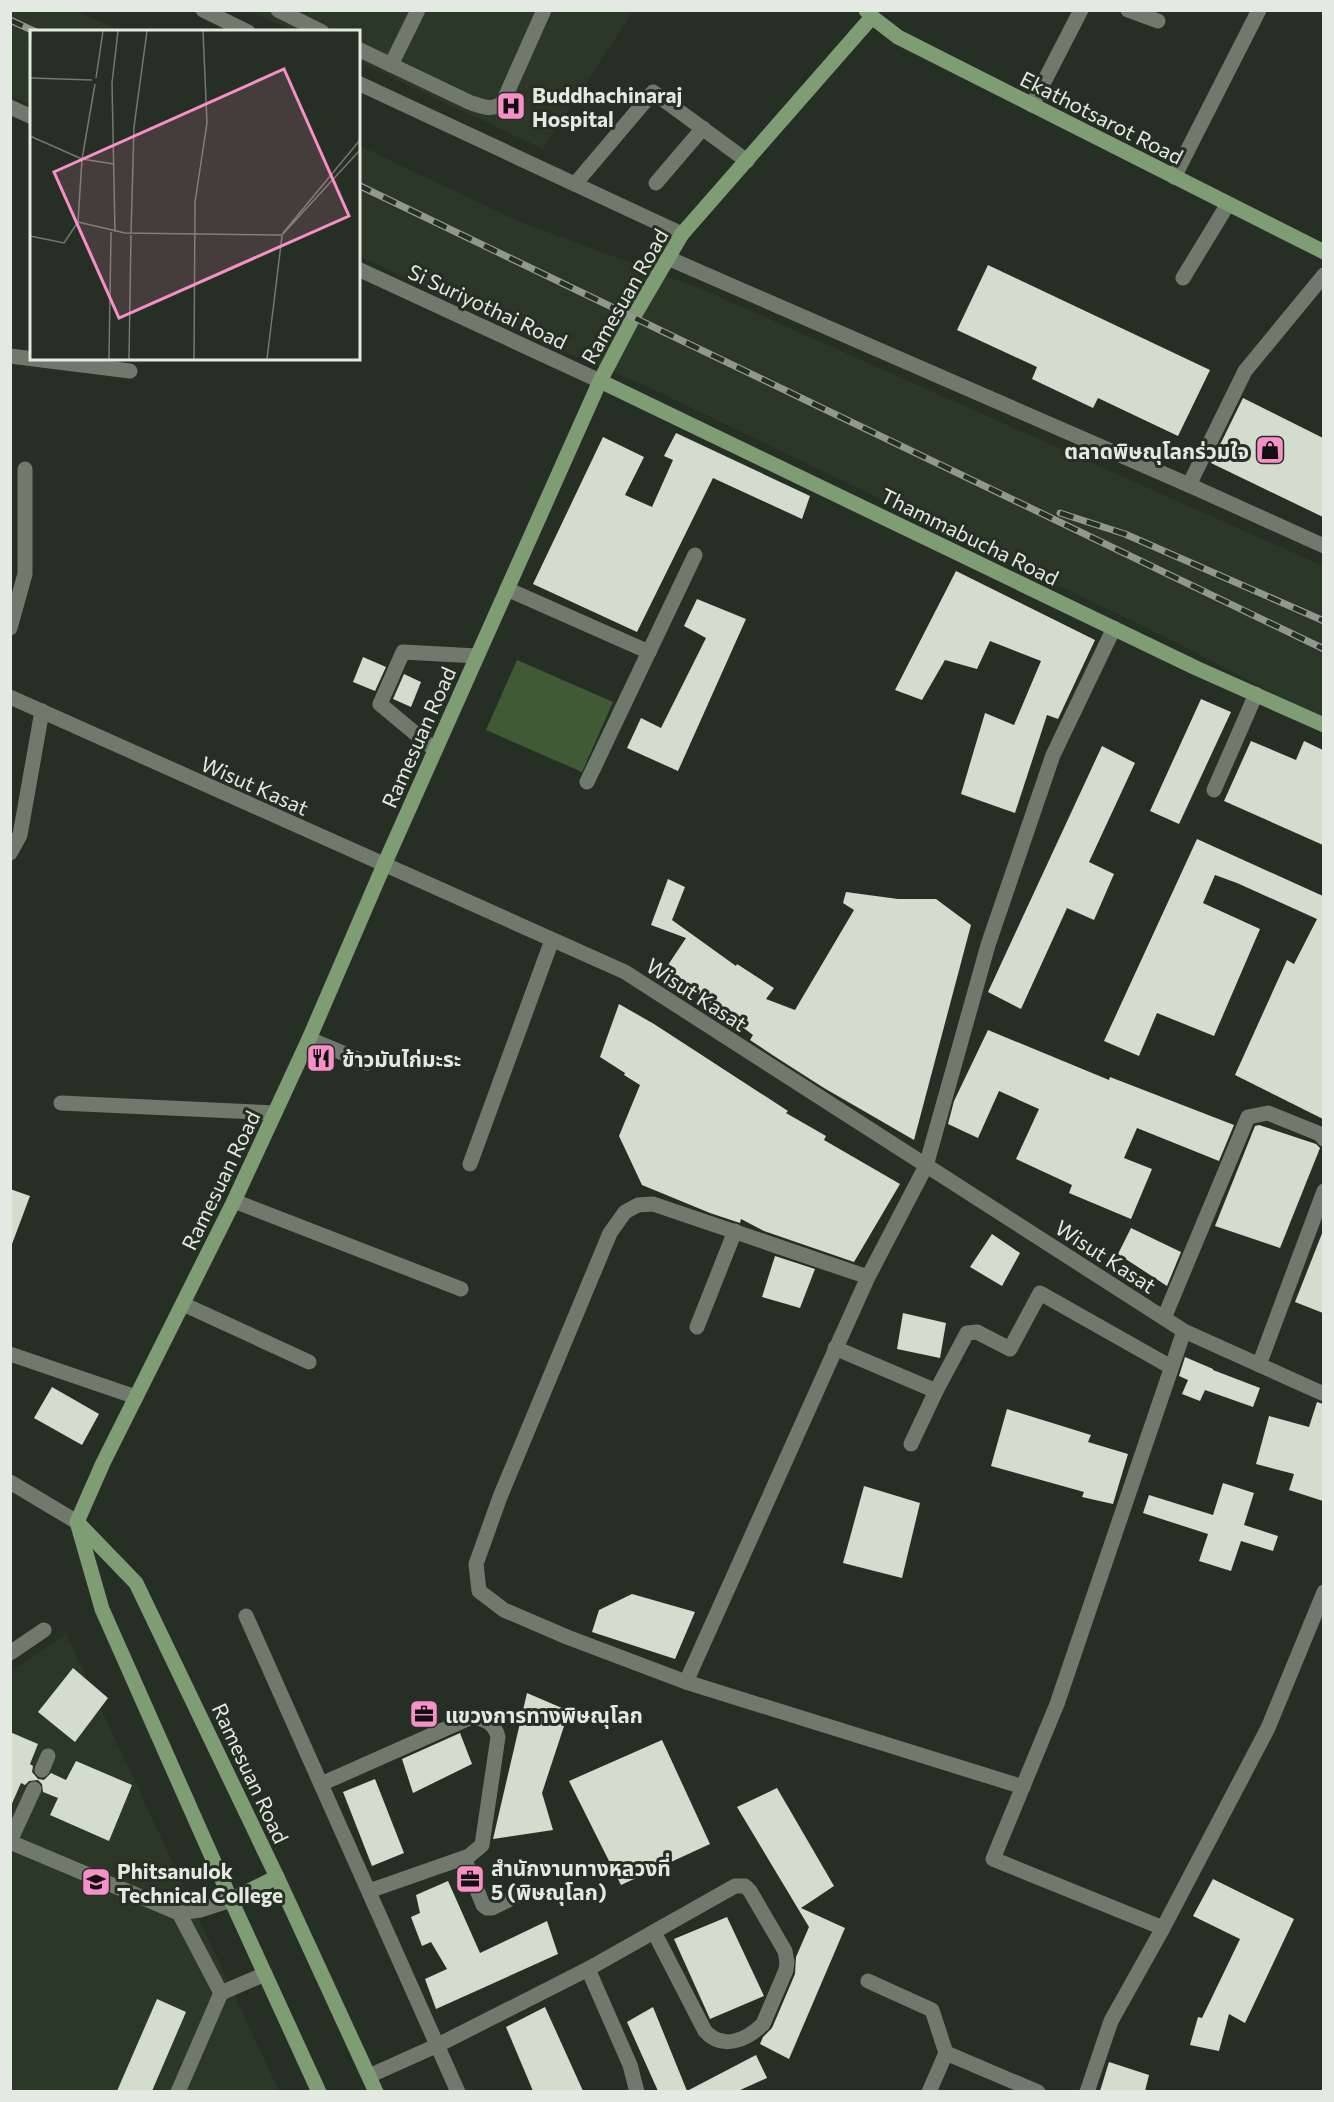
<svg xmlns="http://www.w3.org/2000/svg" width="1334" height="2102" viewBox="0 0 1334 2102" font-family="Commissioner,'Noto Sans Thai',sans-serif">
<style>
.built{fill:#2c3827}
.green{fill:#405a35}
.building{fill:#d2ddce}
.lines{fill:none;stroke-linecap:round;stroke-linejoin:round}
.minor{stroke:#707a6c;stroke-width:15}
.major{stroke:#7f9d74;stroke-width:15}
.rail-casing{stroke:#91988e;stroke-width:7}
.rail{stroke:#262f23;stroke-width:4.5;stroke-dasharray:14;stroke-linecap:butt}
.labels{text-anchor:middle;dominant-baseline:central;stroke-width:6;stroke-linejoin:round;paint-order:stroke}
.poi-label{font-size:21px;font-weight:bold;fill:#e4eae2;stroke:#262f23;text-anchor:start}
.street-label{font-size:21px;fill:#e4eae2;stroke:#262f23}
.inset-road{fill:none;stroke:#727a6f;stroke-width:1.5}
.view{fill:#f98fc8;fill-opacity:0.15;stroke:#f98fc8;stroke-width:3}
.inset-edge{fill:none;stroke:#e4eae2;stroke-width:3}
</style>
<rect width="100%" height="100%" fill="#262f23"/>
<!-- built -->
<g class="built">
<polygon points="11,10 77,11 120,31 32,32 31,105 11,95"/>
<polygon points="249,11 633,11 543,149 359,62 358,32 294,31"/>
<polygon points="358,145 515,220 704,290 1323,566 1323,719 1165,637 659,392 536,339 359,256"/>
<polygon points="66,1634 279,2091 11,2091 10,1672"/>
</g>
<!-- green -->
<polygon class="green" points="517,660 613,702 582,772 486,730"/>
<!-- building -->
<g class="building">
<polygon points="988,265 1210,370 1178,436 1098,398 1093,408 1032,379 1037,367 957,330"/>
<polygon points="1243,398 1323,438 1323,517 1211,463"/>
<polygon points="676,433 810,496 802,519 713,478 637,632 533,584 603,437 644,457 625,495 652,507 673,460 664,456"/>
<polygon points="956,571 1095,640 1058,719 1047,715 1015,813 961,794 985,713 1014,725 1041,661 990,641 977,669 945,660 922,700 895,690"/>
<polygon points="697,599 746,619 678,771 627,748 641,718 661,728 706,638 684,626"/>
<polygon points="363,657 386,667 375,691 353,682"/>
<polygon points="404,674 421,682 411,707 393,699"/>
<polygon points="1201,699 1231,712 1179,824 1150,811"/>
<polygon points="1251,741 1296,760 1304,741 1323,750 1323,845 1224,801"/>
<polygon points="1102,746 1135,763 1089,862 1114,874 1094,920 1067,908 1021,1009 988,992"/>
<polygon points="1197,839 1323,896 1323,1119 1235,1075 1287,960 1294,964 1317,919 1237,883 1215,875 1203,903 1260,929 1214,1036 1157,1013 1139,1056 1104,1041"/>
<polygon points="668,879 685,887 672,920 736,966 737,964 774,988 766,999 795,1010 854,910 843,903 846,892 898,899 936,899 971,925 914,1140 824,1088 774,1056 750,1040 753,1035 689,987 686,990 662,974 686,938 651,925"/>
<polygon points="619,1004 654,1024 788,1111 786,1113 826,1136 824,1140 900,1184 854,1262 764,1231 741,1219 740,1223 710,1213 642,1185 619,1136 640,1085 624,1075 625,1073 600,1057"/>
<polygon points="988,1030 1109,1080 1110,1077 1234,1125 1219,1161 1137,1128 1124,1158 1152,1169 1131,1219 1069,1193 1072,1185 1016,1159 1039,1109 999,1091 978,1138 948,1124 954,1101"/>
<polygon points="1259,1125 1316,1144 1320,1148 1280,1248 1215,1226 1255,1126"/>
<polygon points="10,1189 30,1196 12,1244 10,1244"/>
<polygon points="1131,1228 1181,1252 1167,1286 1118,1254"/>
<polygon points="1323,1231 1323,1313 1295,1302"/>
<polygon points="992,1234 1020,1253 1002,1286 970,1267"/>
<polygon points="775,1256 815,1269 800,1308 762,1297"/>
<polygon points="903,1313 946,1323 940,1358 897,1349"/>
<polygon points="1185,1357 1213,1369 1213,1370 1260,1388 1253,1407 1205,1390 1200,1401 1182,1394 1188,1380 1179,1376"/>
<polygon points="52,1387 99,1414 82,1445 34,1418"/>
<polygon points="1317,1402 1323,1404 1323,1501 1289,1490 1294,1474 1256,1464 1269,1416 1309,1427"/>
<polygon points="1007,1409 1091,1435 1088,1442 1128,1454 1113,1504 1082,1497 1084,1492 991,1466"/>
<polygon points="1223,1483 1254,1493 1244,1525 1278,1536 1273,1551 1241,1541 1231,1571 1199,1561 1208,1534 1143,1513 1149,1495 1213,1515"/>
<polygon points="864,1486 920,1503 902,1578 843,1563"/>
<polygon points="632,1594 695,1612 675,1659 592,1632 599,1610"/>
<polygon points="73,1668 108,1698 75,1742 38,1712"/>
<polygon points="527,1693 569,1711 542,1793 553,1830 493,1839"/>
<polygon points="10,1732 38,1744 30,1764 33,1766 32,1772 38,1779 44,1780 51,1773 66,1780 76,1761 132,1785 109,1841 50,1815 58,1798 43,1792 42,1784 38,1780 29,1781 25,1785 21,1783 10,1808"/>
<polygon points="460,1733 472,1764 413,1793 402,1759"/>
<polygon points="662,1740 710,1844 621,1885 569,1781"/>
<polygon points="375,1779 404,1853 372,1866 343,1792"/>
<polygon points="777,1788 834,1886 801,1908 845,1928 789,2059 760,2044 763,2037 772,2028 795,1974 796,1957 809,1927 737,1807"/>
<polygon points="1213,1879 1294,1919 1245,2023 1229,2014 1219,2051 1190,2045 1198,2017 1202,2018 1240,1939 1193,1916"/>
<polygon points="448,1881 480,1953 547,1921 558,1954 436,2009 425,1979 447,1969 431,1942 422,1946 411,1917 420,1913 416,1895"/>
<polygon points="727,1917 764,1996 710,2019 674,1939"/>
<polygon points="157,1999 186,2012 152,2091 117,2091"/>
<polygon points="545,2007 583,2091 533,2091 506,2027"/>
<polygon points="653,2007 687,2091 756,2055 767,2078 738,2091 658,2091 627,2022"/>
<polygon points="1109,2062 1149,2075 1145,2091 1100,2091"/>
</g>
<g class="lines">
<!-- minor -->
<g class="minor">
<polyline points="203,10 248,32"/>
<polyline points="278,10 322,32"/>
<polyline points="1128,10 1158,21"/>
<path d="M 358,49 L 469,102 C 481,106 492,112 503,102 L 544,10"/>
<polyline points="391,65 418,10"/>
<polyline points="358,83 682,234"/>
<polyline points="1032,105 1081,10"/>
<polyline points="10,107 32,117"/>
<polyline points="1174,177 1259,10"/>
<polyline points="656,183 703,128"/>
<polyline points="575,184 653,92 747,161"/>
<polyline points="668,258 1189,485 1324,546"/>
<polyline points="358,269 600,381"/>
<polyline points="1183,278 1228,204"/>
<polyline points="10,356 130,371"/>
<polyline points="1189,485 1245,371 1324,275"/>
<polyline points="507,589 649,652"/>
<polyline points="10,628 25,574 25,469"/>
<polyline points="10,697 625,972 1184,1331 1324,1394"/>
<polyline points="435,750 380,704 403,652 477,656"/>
<polyline points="587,782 695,555"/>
<polyline points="1214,790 1256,694"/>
<polyline points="10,853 20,835 42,711"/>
<polyline points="309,1039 367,1063"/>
<polyline points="61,1103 275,1113"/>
<polyline points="470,1164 552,940"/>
<polyline points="234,1201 461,1289"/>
<polyline points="868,1277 653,1204 638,1205 625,1212 610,1233 500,1497 476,1564 479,1591 504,1610 567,1637 686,1682 1023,1787"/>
<polyline points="183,1304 309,1362"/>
<polyline points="1164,1318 1248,1117 1268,1113 1320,1134 1324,1139"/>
<polyline points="697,1327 735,1231"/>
<polyline points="835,1348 936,1391 911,1444"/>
<polyline points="10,1354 136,1397"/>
<polyline points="1259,1365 1324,1191"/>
<polyline points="936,1391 967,1333 977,1332 1010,1349 1040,1293 1171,1367"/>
<polyline points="10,1482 77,1522"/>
<polyline points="246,1616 458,2092"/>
<polyline points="10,1653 44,1630"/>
<polyline points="686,1682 868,1277 926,1166 988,945 1053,755 1114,628"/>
<polyline points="42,1770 48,1756"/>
<path d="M 321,1784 L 472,1717 C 486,1719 495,1724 498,1737 L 482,1845 L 469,1856 L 369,1891"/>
<polyline points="10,1841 34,1789"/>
<polyline points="10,1842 179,1913 200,1910 231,1900"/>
<polyline points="464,1858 483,1905 487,1908 492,1908 518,1895"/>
<polyline points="179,1913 221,1993"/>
<polyline points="1163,1928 993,1859 1057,1704 1184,1331"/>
<polyline points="588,1969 630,2065 637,2092"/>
<polyline points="868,1981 932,2010 946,2053 929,2092"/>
<polyline points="946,2053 1038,2092"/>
<path d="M 369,2076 L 438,2045 L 588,1969 L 735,1886 L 745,1886 L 750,1891 L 785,1951 L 787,1962 L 786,1970 L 763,2024 C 746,2041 722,2050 705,2031 L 654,1932"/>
<polyline points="178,2092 221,1993 265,1974"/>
<polyline points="1087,2092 1111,2021 1163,1928 1268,1728 1324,1592"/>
</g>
<!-- major -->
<g class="major">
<polyline points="866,10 872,17 898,37 1324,252"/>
<polyline points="600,381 1196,668 1324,725"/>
<polyline points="79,1524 136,1583 277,1877 376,2092"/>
<polyline points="231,1900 277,1877"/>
<polyline points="319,2092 231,1900 102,1609 77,1522 103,1463 234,1201 309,1039 384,865 600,381 634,316 682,234 872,17"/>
</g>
<!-- rail casing -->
<g class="rail-casing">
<g id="rail">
<polyline points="10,20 36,32"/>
<polyline points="358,185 1324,649"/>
<polyline points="1060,513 1125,534 1324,621"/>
</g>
</g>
<!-- rail -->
<use href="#rail" class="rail"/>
</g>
<!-- icons -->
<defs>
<g id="hospital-square" transform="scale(1.5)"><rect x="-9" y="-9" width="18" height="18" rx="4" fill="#f98fc8" stroke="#262f23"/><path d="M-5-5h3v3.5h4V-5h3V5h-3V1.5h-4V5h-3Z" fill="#111"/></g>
<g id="shop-square" transform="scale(1.5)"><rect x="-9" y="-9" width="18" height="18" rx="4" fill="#f98fc8" stroke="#262f23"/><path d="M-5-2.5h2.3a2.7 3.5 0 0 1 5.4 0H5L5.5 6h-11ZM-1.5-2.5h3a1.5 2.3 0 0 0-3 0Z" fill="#111"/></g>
<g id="restaurant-square" transform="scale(1.5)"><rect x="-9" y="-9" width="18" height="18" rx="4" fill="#f98fc8" stroke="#262f23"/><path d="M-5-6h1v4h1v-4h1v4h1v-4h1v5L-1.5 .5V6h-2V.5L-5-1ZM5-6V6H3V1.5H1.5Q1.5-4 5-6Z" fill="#111"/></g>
<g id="office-square" transform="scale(1.5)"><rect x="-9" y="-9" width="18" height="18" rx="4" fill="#f98fc8" stroke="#262f23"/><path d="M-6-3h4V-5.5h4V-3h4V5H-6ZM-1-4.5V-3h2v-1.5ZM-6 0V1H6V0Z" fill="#111"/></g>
<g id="school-square" transform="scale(1.5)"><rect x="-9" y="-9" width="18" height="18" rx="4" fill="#f98fc8" stroke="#262f23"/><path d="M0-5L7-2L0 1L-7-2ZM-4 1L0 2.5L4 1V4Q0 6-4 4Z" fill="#111"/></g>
</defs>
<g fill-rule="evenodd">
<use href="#hospital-square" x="511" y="106"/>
<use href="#shop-square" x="1270" y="450"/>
<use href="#restaurant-square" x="321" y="1058"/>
<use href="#office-square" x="424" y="1714"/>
<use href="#office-square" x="470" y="1879"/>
<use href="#school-square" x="96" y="1882"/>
</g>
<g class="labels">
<!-- poi labels -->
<g class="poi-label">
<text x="532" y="94">Buddhachinaraj<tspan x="532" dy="24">Hospital</tspan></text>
<text x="1249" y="450" text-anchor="end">ตลาดพิษณุโลกร่วมใจ</text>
<text x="342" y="1058">ข้าวมันไก่มะระ</text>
<text x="445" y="1714">แขวงการทางพิษณุโลก</text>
<text x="491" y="1867">สำนักงานทางหลวงที่<tspan x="491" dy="24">5 (พิษณุโลก)</tspan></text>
<text x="117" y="1870">Phitsanulok<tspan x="117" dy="24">Technical College</tspan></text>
</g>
<!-- street labels -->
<g class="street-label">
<text transform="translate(1102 117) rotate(27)">Ekathotsarot Road</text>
<text transform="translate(624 296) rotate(-60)">Ramesuan Road</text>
<text transform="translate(488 306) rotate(25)">Si Suriyothai Road</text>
<text transform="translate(970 536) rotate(26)">Thammabucha Road</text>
<text transform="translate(418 737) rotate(-66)">Ramesuan Road</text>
<text transform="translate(255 785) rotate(24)">Wisut Kasat</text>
<text transform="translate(697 994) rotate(33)">Wisut Kasat</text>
<text transform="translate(220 1180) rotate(-64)">Ramesuan Road</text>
<text transform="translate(1106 1256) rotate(33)">Wisut Kasat</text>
<text transform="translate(251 1773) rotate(65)">Ramesuan Road</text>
</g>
</g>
<!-- overview -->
<g transform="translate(30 30)">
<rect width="330" height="330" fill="#262f23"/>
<path class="inset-road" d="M 0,21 L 1,1M 0,48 L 62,50M 66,48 L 73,1M 0,106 L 52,129 L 84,134M 48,192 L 95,203 L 252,205 L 330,120M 85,202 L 82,53 L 88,1M 253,203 L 330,110M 101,204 L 104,97 L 117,1M 0,206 L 34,213 L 48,192 L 52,129 L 65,54M 79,329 L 81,202M 99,329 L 101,205M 164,329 L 165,172 L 177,93 L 173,1M 237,329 L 252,206"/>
<path class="view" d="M 254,39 L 319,186 L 89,288 L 24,142 Z"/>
<rect width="330" height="330" class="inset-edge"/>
</g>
<!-- border -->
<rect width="1334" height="2102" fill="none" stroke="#e4eae2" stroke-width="24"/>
</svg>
